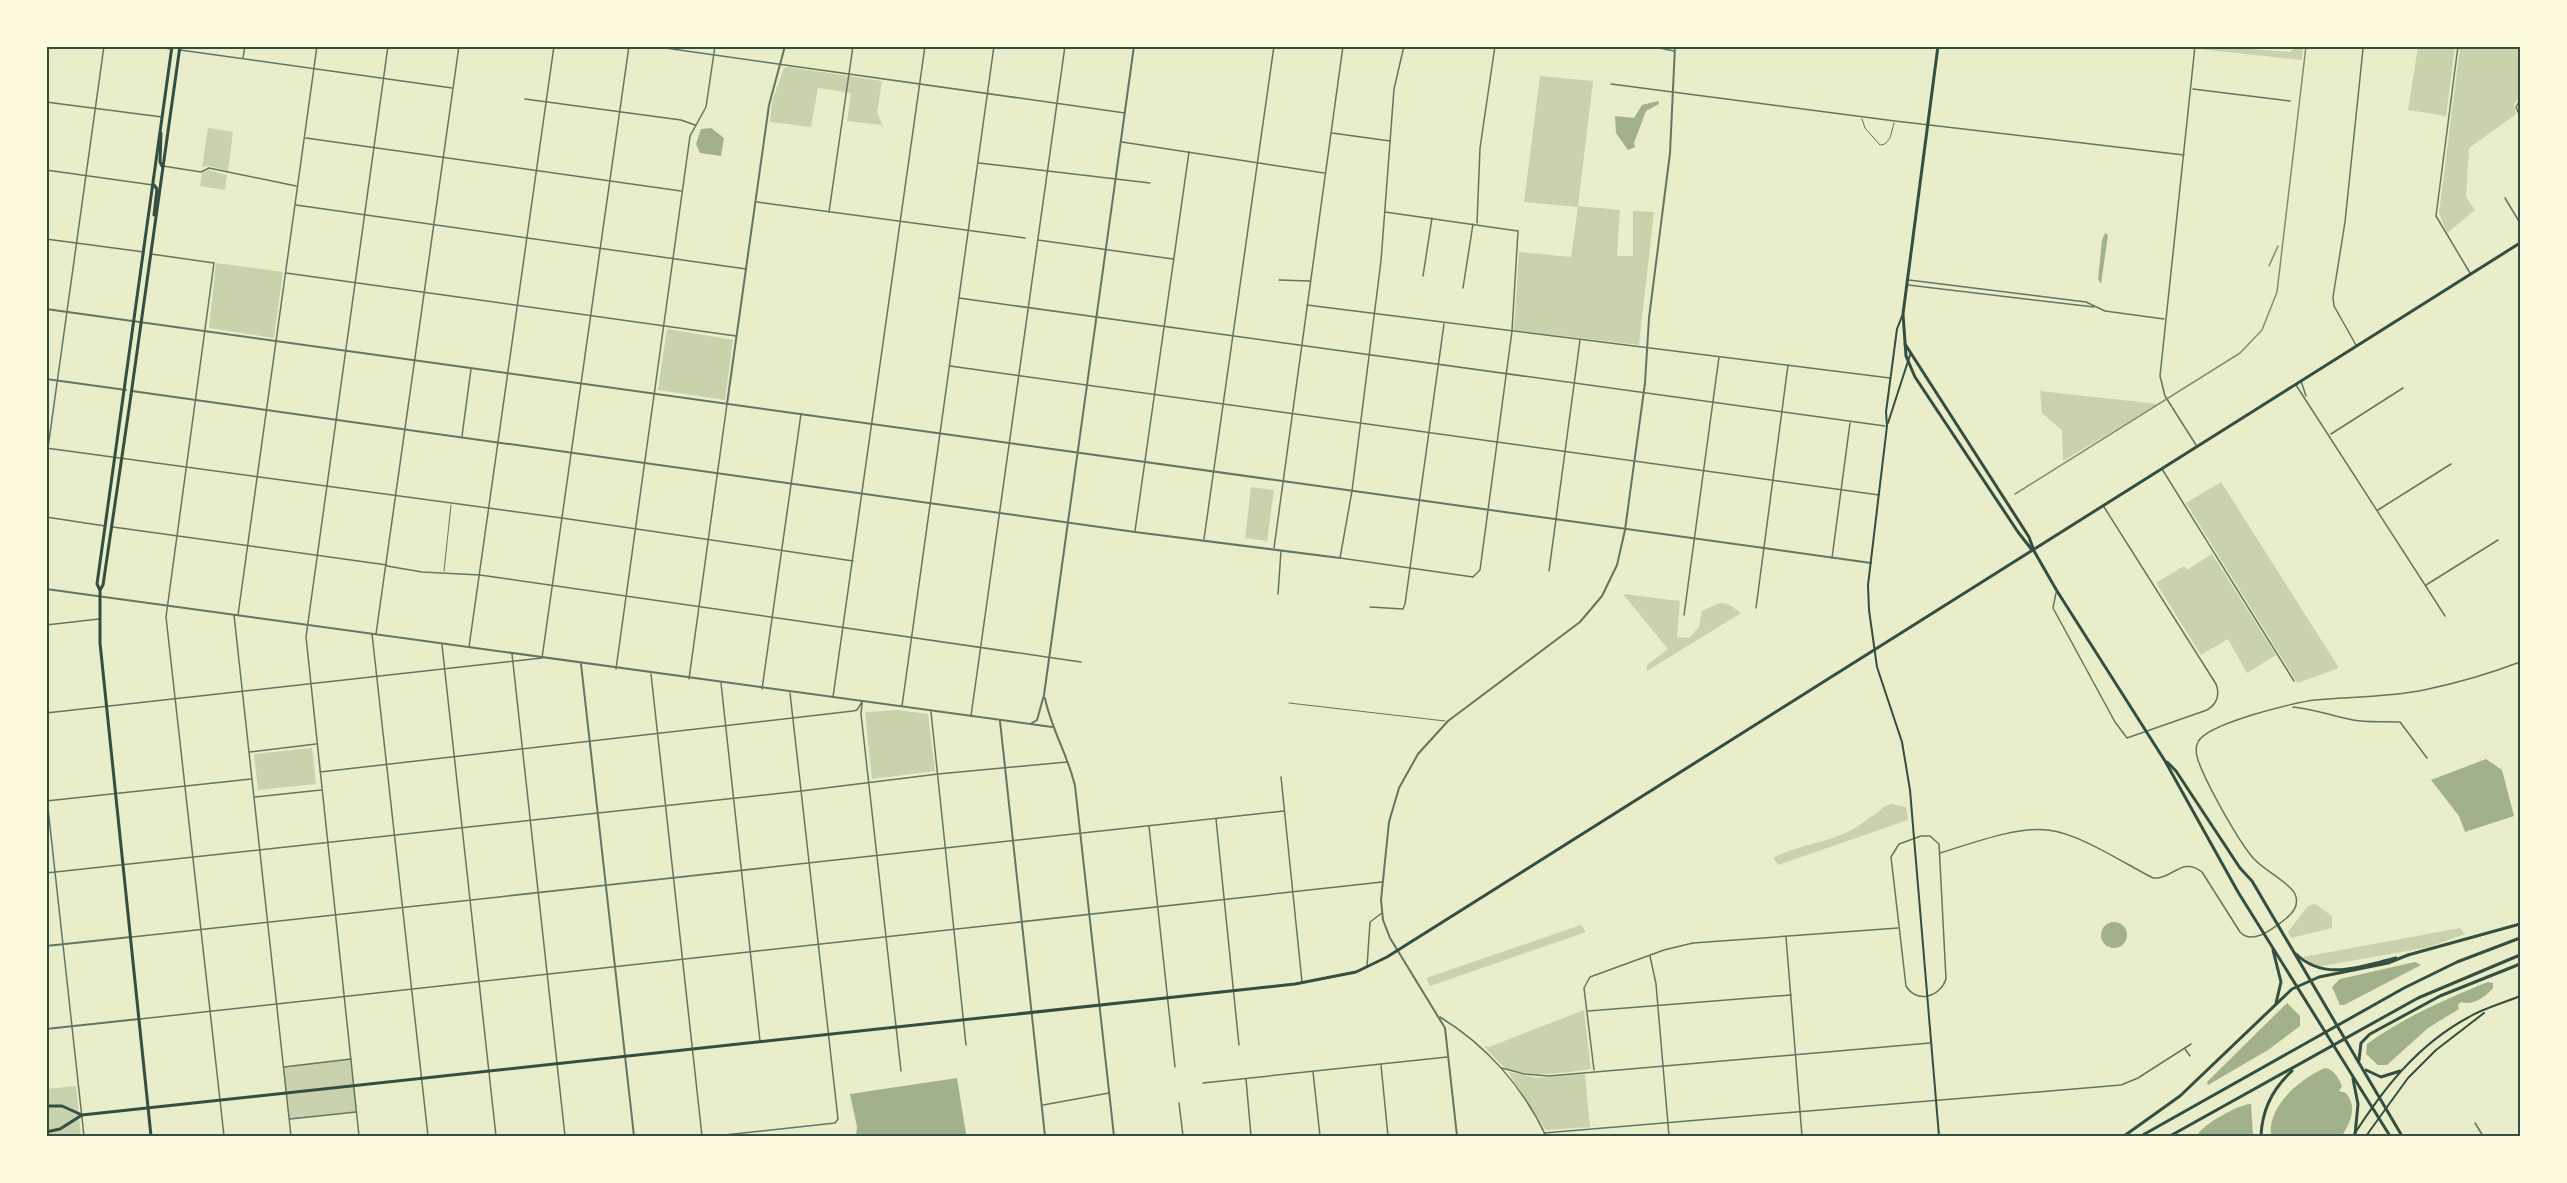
<svg xmlns="http://www.w3.org/2000/svg" width="2567" height="1183" viewBox="0 0 2567 1183" font-family="'Noto Sans',sans-serif">
<style>
.green{fill:#cad2ad}
.water{fill:#a3b18a}
.lines{fill:none;stroke-linecap:round;stroke-linejoin:round}
.service{stroke:#617663;stroke-width:1}
.minor{stroke:#617663;stroke-width:1.5}
.tertiary{stroke:#617663;stroke-width:2}
.secondary{stroke:#344e41;stroke-width:2}
.primary{stroke:#344e41;stroke-width:3}
.motorway{stroke:#344e41;stroke-width:3}
.rail{stroke:#7c8e77;stroke-width:1.5}
.neatline{fill:none;stroke:#344e41;stroke-width:2}
</style>
<rect width="100%" height="100%" fill="#e9edc9"/>
<!-- green -->
<g class="green">
<polygon points="2224,47 2290,52 2296,47 2303,47 2302,60 2198,49 2198,47"/>
<polygon points="2418,47 2455,47 2446,116 2408,110"/>
<polygon points="2460,47 2520,47 2520,97 2514,104 2516,114 2469,148 2466,197 2475,210 2447,233 2439,213"/>
<polygon points="788,67 882,81 877,112 886,133 882,125 847,121 851,93 818,88 811,127 770,122 772,101 784,68"/>
<polygon points="1540,76 1593,81 1578,206 1620,210 1617,256 1633,256 1633,211 1654,212 1639,345 1514,330 1519,252 1571,257 1578,207 1524,202"/>
<polygon points="208,128 233,132 228,171 209,166 202,167"/>
<polygon points="209,170 227,175 225,190 200,186 202,173"/>
<polygon points="216,263 283,272 274,338 209,328"/>
<polygon points="667,329 733,340 725,400 658,390"/>
<polygon points="2040,391 2158,404 2063,461 2062,430 2042,413"/>
<polygon points="2221,482 2339,668 2298,683 2296,681 2186,503"/>
<polygon points="1251,487 1274,490 1267,541 1245,538"/>
<polygon points="2212,554 2276,655 2247,673 2228,639 2201,655 2156,583 2184,566 2187,570"/>
<path d="M 1623,594 L 1680,601 L 1677,637 L 1689,638 L 1699,627 L 1702,611 C 1723,601 1722,599 1741,613 L 1647,671 L 1647,665 L 1668,649 Z"/>
<polygon points="898,710 928,714 935,771 872,779 865,712"/>
<polygon points="312,748 316,784 258,790 254,754"/>
<path d="M 1891,804 L 1906,807 L 1908,820 L 1778,865 L 1773,858 C 1801,843 1840,842 1865,821 C 1871,815 1878,815 1883,807 Z"/>
<polygon points="2315,904 2332,916 2332,928 2291,938 2288,932 2308,906"/>
<polygon points="1581,925 1586,932 1430,986 1426,978"/>
<polygon points="2460,928 2465,934 2429,947 2317,967 2303,957"/>
<path d="M 1584,1010 L 1591,1069 C 1568,1072 1524,1080 1503,1066 C 1496,1061 1490,1052 1484,1046 L 1489,1047 Z"/>
<polygon points="351,1059 357,1112 289,1119 283,1067"/>
<polygon points="1508,1072 1537,1078 1585,1074 1590,1127 1546,1130"/>
<polygon points="76,1086 81,1136 47,1136 46,1089"/>
</g>
<!-- water -->
<g class="water">
<polygon points="1658,101 1659,104 1646,111 1634,143 1635,147 1628,150 1616,133 1615,116 1634,118 1642,105"/>
<polygon points="711,128 724,138 721,156 700,153 696,144 701,129"/>
<polygon points="2105,233 2108,235 2101,284 2098,279 2102,240"/>
<polygon points="2486,759 2502,770 2514,816 2465,832 2459,816 2431,780"/>
<circle cx="2114" cy="935" r="13"/>
<polygon points="2415,962 2421,965 2344,1005 2340,1005 2332,987 2340,979"/>
<path d="M 2488,982 L 2493,983 L 2493,988 C 2486,997 2472,1006 2461,1002 L 2458,1005 L 2459,1009 L 2428,1028 L 2387,1065 L 2378,1065 L 2366,1054 L 2367,1044 C 2404,1017 2446,999 2488,982 Z"/>
<polygon points="2287,1003 2300,1016 2300,1026 2268,1050 2208,1085 2207,1082"/>
<path d="M 2325,1068 C 2335,1070 2338,1078 2342,1086 L 2339,1091 L 2346,1093 C 2358,1107 2350,1123 2342,1136 L 2271,1136 C 2267,1106 2300,1079 2325,1068 Z"/>
<polygon points="957,1078 966,1134 962,1136 856,1136 857,1127 850,1094"/>
<path d="M 2251,1104 L 2253,1136 L 2197,1136 C 2201,1125 2239,1104 2251,1104 Z"/>
</g>
<g class="lines">
<!-- service -->
<g class="service">
<polyline points="1862,119 1865,128 1880,145 1885,144 1890,138 1894,123"/>
<polyline points="444,571 451,505"/>
<polyline points="1289,703 1445,721"/>
</g>
<!-- minor -->
<g class="minor">
<polyline points="151,46 171,49"/>
<polyline points="651,46 1125,113"/>
<polyline points="1649,46 1674,51"/>
<polyline points="2195,46 2160,376 2165,396 2196,445"/>
<polyline points="2458,46 2436,216 2470,273"/>
<polyline points="180,50 452,88"/>
<polyline points="243,58 245,46"/>
<polyline points="1611,84 1895,121 2184,155"/>
<polyline points="2193,89 2290,101"/>
<polyline points="525,99 681,120 695,125"/>
<polyline points="2520,100 2516,107 2520,117"/>
<polyline points="46,102 162,117"/>
<polyline points="1332,133 1390,141"/>
<polyline points="306,138 681,191"/>
<polyline points="1122,142 1324,173"/>
<polyline points="979,163 1150,183"/>
<polyline points="163,166 201,172 209,168 296,186"/>
<polyline points="46,170 153,185"/>
<polyline points="2505,198 2520,223"/>
<polyline points="757,202 1025,238"/>
<polyline points="296,205 746,269"/>
<polyline points="829,212 853,46"/>
<polyline points="1385,212 1518,231 1512,331 1480,570 1473,577 1340,558 1352,491 1381,261 1394,89 1404,46"/>
<polyline points="1477,223 1480,148 1495,46"/>
<polyline points="46,239 144,252"/>
<polyline points="1038,240 1173,259"/>
<polyline points="151,254 214,263 166,617 224,1136"/>
<polyline points="286,273 736,336"/>
<polyline points="1423,276 1432,218"/>
<polyline points="1279,280 1310,281"/>
<polyline points="1909,280 2086,302 2105,311 2164,319"/>
<polyline points="1908,285 2094,307"/>
<polyline points="1463,288 1473,224"/>
<polyline points="959,298 1885,426"/>
<polyline points="1307,305 1890,378"/>
<polyline points="2356,345 2334,306 2333,297 2345,222 2363,49"/>
<polyline points="950,366 1879,495"/>
<polyline points="2301,381 2306,396"/>
<polyline points="2296,385 2445,616"/>
<polyline points="2331,434 2403,388"/>
<polyline points="462,436 471,369"/>
<polyline points="46,448 562,518 853,561"/>
<polyline points="46,462 104,46"/>
<polyline points="2162,469 2294,681"/>
<polyline points="2378,510 2451,464"/>
<polyline points="46,517 105,526"/>
<polyline points="113,527 387,565"/>
<polyline points="1135,531 1189,152"/>
<polyline points="1204,539 1274,46"/>
<polyline points="1274,548 1343,46"/>
<polyline points="1832,558 1850,423"/>
<polyline points="387,566 422,572 480,575 1081,662"/>
<polyline points="1549,571 1580,340"/>
<polyline points="2426,585 2498,540"/>
<path d="M 2056,593 L 2053,608 L 2115,722 L 2127,738 L 2207,710 C 2217,704 2220,695 2216,684 L 2104,507"/>
<polyline points="1278,594 1281,551"/>
<polyline points="1370,607 1403,609 1405,604 1444,324"/>
<polyline points="1756,608 1788,365"/>
<polyline points="234,615 291,1136"/>
<polyline points="238,615 317,46"/>
<polyline points="1684,615 1719,357"/>
<polyline points="46,625 99,619"/>
<polyline points="372,634 428,1136"/>
<polyline points="376,634 459,46"/>
<polyline points="442,645 496,1136"/>
<polyline points="469,647 554,46"/>
<polyline points="512,654 565,1136"/>
<polyline points="616,669 690,136 706,107 715,46"/>
<polyline points="651,674 702,1136"/>
<polyline points="689,679 727,404"/>
<polyline points="721,683 760,1041"/>
<polyline points="762,689 801,414"/>
<polyline points="833,697 925,46"/>
<polyline points="862,703 861,714 901,1071"/>
<polyline points="902,706 994,46"/>
<path d="M 2293,707 C 2314,709 2332,716 2353,720 C 2369,723 2384,721 2400,722 L 2427,758"/>
<polyline points="931,712 966,1045"/>
<polyline points="46,713 542,658 629,46"/>
<polyline points="971,716 1065,46"/>
<polyline points="250,752 316,744"/>
<polyline points="320,772 853,711 857,710 862,702"/>
<polyline points="1281,777 1302,982"/>
<polyline points="46,790 84,1136"/>
<polyline points="255,797 321,790"/>
<polyline points="46,801 251,779"/>
<polyline points="1216,819 1239,1045"/>
<polyline points="1149,826 1175,1067"/>
<path d="M 1921,836 L 1930,836 L 1939,844 L 1946,979 C 1940,997 1917,1004 1906,986 L 1891,857 L 1899,844 Z"/>
<path d="M 1940,853 C 1970,844 2017,826 2048,830 C 2081,834 2123,863 2153,878 C 2172,880 2182,856 2202,872 L 2240,932 C 2252,945 2271,930 2283,921 C 2292,914 2300,906 2295,894 C 2290,883 2264,870 2254,859 C 2238,841 2206,783 2198,760 C 2196,754 2195,748 2198,742 C 2206,724 2295,702 2315,700 C 2351,697 2389,697 2424,690 C 2457,683 2489,674 2520,662"/>
<polyline points="46,873 801,791 938,774 1067,762"/>
<polyline points="132,937 1284,811"/>
<polyline points="1786,937 1802,1136"/>
<polyline points="1650,956 1656,984 1669,1136"/>
<polyline points="1367,967 1370,922 1382,913"/>
<polyline points="1588,1011 1791,995"/>
<path d="M 1440,1017 C 1486,1045 1523,1087 1546,1136"/>
<polyline points="140,1019 1382,882"/>
<polyline points="2185,1049 2190,1056"/>
<polyline points="1381,1065 1388,1136"/>
<polyline points="284,1067 351,1059"/>
<polyline points="1502,1068 1524,1074 1549,1076 1930,1043"/>
<polyline points="1594,1070 1584,988 1590,977 1664,950 1693,943 1898,928"/>
<polyline points="1313,1072 1320,1136"/>
<polyline points="1246,1079 1251,1136"/>
<polyline points="1203,1083 1447,1057"/>
<polyline points="1179,1103 1183,1136"/>
<polyline points="1043,1105 1109,1093"/>
<polyline points="290,1119 356,1112"/>
<polyline points="2475,1123 2483,1136"/>
<polyline points="1544,1133 2121,1085 2138,1078 2191,1044"/>
<polyline points="359,1136 306,637 388,46"/>
<polyline points="715,1136 835,1123 838,1119 790,693"/>
</g>
<!-- tertiary -->
<g class="tertiary">
<polyline points="46,309 1871,563"/>
<polyline points="46,379 126,390"/>
<polyline points="132,391 1135,532 1340,558"/>
<polyline points="727,404 769,105 785,46"/>
<polyline points="46,589 1052,727"/>
<polyline points="581,664 634,1136"/>
<path d="M 1045,698 C 1051,729 1068,755 1075,786 L 1114,1136"/>
<polyline points="1000,721 1045,1136"/>
<polyline points="1032,723 1037,720 1044,695 1134,46"/>
<polyline points="46,946 131,937"/>
<polyline points="46,1029 139,1019"/>
<polyline points="1457,1136 1445,1028 1390,938 1383,920 1381,900 1389,822 1399,788 1418,754 1448,721 1580,622 1602,596 1617,565 1625,530 1645,383 1649,318 1670,153 1675,46"/>
</g>
<!-- secondary -->
<g class="secondary">
<polyline points="1902,316 1897,329 1886,412 1887,426 1868,585 1869,610 1877,667 1902,742 1910,790 1939,1136"/>
<polyline points="1888,423 1910,355"/>
<path d="M 2353,1136 C 2384,1088 2417,1045 2469,1017 C 2484,1008 2504,1003 2520,996"/>
<polyline points="2366,1136 2408,1078 2436,1050 2484,1013"/>
</g>
<!-- primary -->
<g class="primary">
<polyline points="1938,46 1903,314 1906,356 1915,377 2018,532 2032,550"/>
<polyline points="161,133 160,162 162,166"/>
<polyline points="154,185 157,189 154,215"/>
<polyline points="1905,344 2029,537 2034,551 2057,591 2165,761 2238,892 2390,1136"/>
<polyline points="100,590 97,584 172,46"/>
<polyline points="2167,762 2176,771 2240,868 2252,881 2402,1136"/>
<polyline points="2366,1070 2381,1077 2400,1071"/>
<polyline points="2353,1079 2358,1104 2355,1135"/>
<polyline points="46,1106 62,1106 82,1115"/>
<polyline points="46,1132 60,1129 82,1115 1295,984 1356,972 1387,957 2520,243"/>
<polyline points="151,1136 100,643 100,590 103,585 130,402 180,46"/>
</g>
<!-- motorway -->
<g class="motorway">
<polyline points="2273,950 2281,982 2276,1003"/>
<path d="M 2296,954 C 2325,982 2361,966 2396,958"/>
<polyline points="2408,955 2520,924"/>
<polyline points="2359,1060 2361,1043 2370,1034 2440,996 2520,964"/>
<polyline points="2124,1136 2180,1096 2292,989 2319,977 2388,963 2408,955"/>
<polyline points="2141,1136 2404,988 2457,962 2520,938"/>
<polyline points="2170,1136 2418,998 2520,955"/>
<path d="M 2261,1136 C 2262,1110 2272,1089 2292,1071"/>
</g>
<!-- rail -->
<g class="rail">
<polyline points="2269,266 2278,246"/>
<polyline points="2015,494 2240,353 2262,330 2277,292 2306,46"/>
</g>
</g>
<!-- border -->
<rect width="2567" height="1183" fill="none" stroke="#fefae0" stroke-width="96"/>
<rect x="48" y="48" width="2471" height="1087" class="neatline"/>
</svg>
